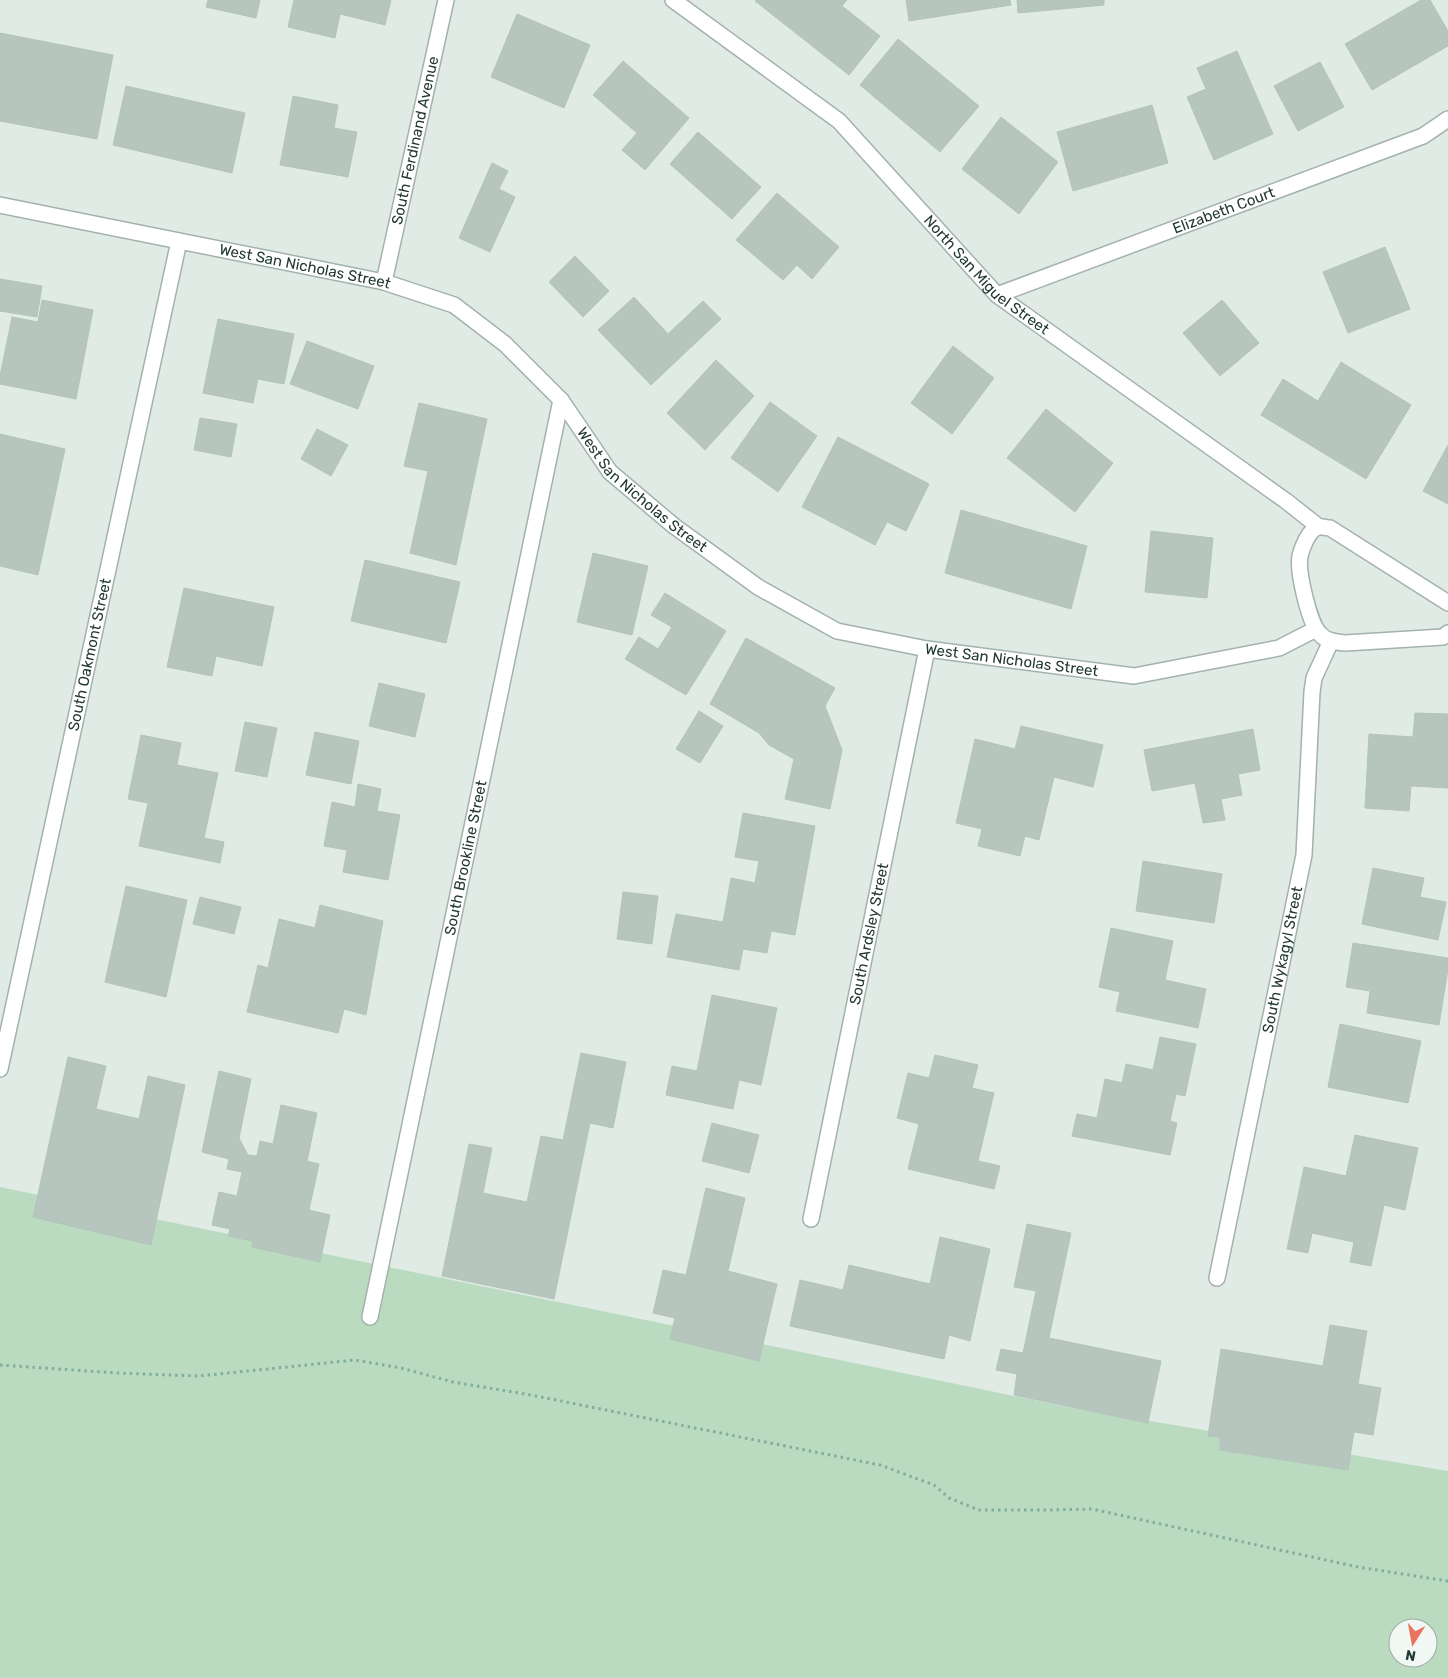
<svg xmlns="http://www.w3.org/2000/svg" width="1448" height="1678" viewBox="0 0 1448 1678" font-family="Rubik,sans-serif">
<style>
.green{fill:#badbc0;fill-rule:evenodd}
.building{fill:#b6c5be;stroke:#b3c4bb}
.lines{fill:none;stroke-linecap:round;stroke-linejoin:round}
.minor-casing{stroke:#a3b2ac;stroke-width:18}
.path{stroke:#82ad9c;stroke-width:3;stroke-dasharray:2.5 4;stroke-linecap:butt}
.minor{stroke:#fff;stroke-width:15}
.labels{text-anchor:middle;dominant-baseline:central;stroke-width:4;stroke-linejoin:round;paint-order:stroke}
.street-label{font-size:15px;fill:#223a32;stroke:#f1f7f3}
</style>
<rect width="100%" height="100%" fill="#e0ebe5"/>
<!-- green -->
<path class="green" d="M 0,1187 L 1073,1408 L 1448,1471 L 1448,1678 L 0,1678 ZM 1398,1628 L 1428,1628 L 1428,1658 L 1398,1658 Z"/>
<!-- building -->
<g class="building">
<polygon points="208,0 260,0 256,18 206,7"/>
<polygon points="294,0 391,0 385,25 340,14 335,38 288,27"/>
<polygon points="756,0 847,0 842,6 880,36 849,75 755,1"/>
<polygon points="906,0 1010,0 1011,5 909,21"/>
<polygon points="1017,0 1104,0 1104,5 1018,13"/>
<polygon points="1421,0 1430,0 1448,31 1448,46 1372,90 1345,44"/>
<polygon points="517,14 590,45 564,108 491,77"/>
<polygon points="0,33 113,55 97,139 0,121"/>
<polygon points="898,39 979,106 940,152 860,85"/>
<polygon points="1237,51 1273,134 1214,160 1187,97 1206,89 1197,68"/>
<polygon points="623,61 689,118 645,170 622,150 637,133 593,95"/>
<polygon points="1320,62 1344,107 1298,131 1274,86"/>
<polygon points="126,86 245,113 232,173 113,145"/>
<polygon points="293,96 338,105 334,128 357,132 348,177 280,165"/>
<polygon points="1152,105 1168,163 1073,191 1057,132"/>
<polygon points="1001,117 1058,162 1019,214 962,169"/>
<polygon points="698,132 761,187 732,219 670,164"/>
<polygon points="492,163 508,171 499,189 515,197 490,252 459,238"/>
<polygon points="777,193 839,247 812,279 797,265 783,280 736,240"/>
<polygon points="1385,247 1410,309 1348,333 1323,272"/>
<polygon points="575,256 609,291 583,317 549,282"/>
<polygon points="0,279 42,286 37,317 0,311"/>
<polygon points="634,297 668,334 703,301 721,319 651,385 598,330"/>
<polygon points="42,300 93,310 76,399 0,384 0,376 12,317 38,322"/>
<polygon points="1222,300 1259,343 1220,376 1183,333"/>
<polygon points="218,319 294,334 284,384 258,379 253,403 203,393"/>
<polygon points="307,341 374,366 358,409 290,384"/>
<polygon points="953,346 994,378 952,434 911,403"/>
<polygon points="716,360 754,396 705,450 667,413"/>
<polygon points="1341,362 1411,405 1366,479 1261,415 1283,379 1318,401"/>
<polygon points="770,402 817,436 778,492 731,458"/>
<polygon points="419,403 487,419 456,565 410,553 428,471 404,466"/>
<polygon points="1046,409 1113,463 1075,512 1007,458"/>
<polygon points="200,418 237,424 231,457 194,450"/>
<polygon points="317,429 348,445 331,476 301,459"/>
<polygon points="0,434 65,449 38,575 0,566"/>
<polygon points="838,437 929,484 906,531 887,522 875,545 802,507"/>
<polygon points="1448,445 1448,504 1423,491"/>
<polygon points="961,510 1087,546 1071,609 945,573"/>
<polygon points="1151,531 1213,538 1207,598 1145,592"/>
<polygon points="593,553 648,566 632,635 577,622"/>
<polygon points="365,560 460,582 446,643 351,621"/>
<polygon points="184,588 274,607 262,666 216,656 212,676 167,667"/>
<polygon points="665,593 726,631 686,695 625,659 639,637 658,649 672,627 651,615"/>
<polygon points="746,638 835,688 825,706 842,750 830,809 785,799 794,759 769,745 759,733 710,704"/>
<polygon points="379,683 425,694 415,737 369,726"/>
<polygon points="699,711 723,726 700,763 676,749"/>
<polygon points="1415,713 1448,714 1448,788 1411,786 1409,811 1365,808 1369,734 1413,737"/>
<polygon points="245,722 277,728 267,777 235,771"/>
<polygon points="1021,726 1103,745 1093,787 1054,777 1039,840 1025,836 1020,856 978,846 982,829 956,823 975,739 1015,749"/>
<polygon points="1253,729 1260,770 1238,774 1242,795 1221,799 1225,820 1203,823 1195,783 1152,791 1144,750"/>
<polygon points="315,732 359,741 351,784 306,775"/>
<polygon points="141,735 181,743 177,765 218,773 204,838 224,842 220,863 139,846 148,803 128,799"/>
<polygon points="358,784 381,789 377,811 400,815 388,880 343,872 347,850 324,846 332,802 355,807"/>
<polygon points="743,813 815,826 795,935 771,931 767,953 743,949 739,970 667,957 676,914 723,922 731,878 755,883 759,861 735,857"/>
<polygon points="1143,861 1222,874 1214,923 1136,911"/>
<polygon points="1373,868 1424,878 1420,897 1446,902 1438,940 1362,924"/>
<polygon points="126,886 187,900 166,997 105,982"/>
<polygon points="623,892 658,896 652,944 617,939"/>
<polygon points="200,897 241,907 234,934 193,924"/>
<polygon points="320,905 383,921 366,1015 344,1009 338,1033 247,1012 258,965 268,968 279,919 315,928"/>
<polygon points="1111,928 1173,941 1165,980 1206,989 1198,1028 1116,1011 1120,992 1099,987"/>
<polygon points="1353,943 1448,958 1448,969 1439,1025 1367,1013 1370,991 1346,987"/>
<polygon points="712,995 777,1008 761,1085 739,1080 733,1109 666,1095 672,1066 697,1071"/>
<polygon points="1340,1024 1421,1041 1408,1103 1328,1087"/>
<polygon points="1160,1037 1196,1044 1185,1096 1176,1094 1170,1121 1177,1123 1170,1155 1072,1136 1077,1114 1097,1118 1105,1079 1122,1083 1126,1064 1153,1070"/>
<polygon points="581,1053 626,1062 613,1128 590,1123 554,1299 442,1276 469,1144 492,1148 483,1193 527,1202 541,1136 563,1140"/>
<polygon points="935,1055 978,1065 972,1088 994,1093 978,1161 1000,1166 994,1189 908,1169 919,1124 897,1118 908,1073 929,1078"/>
<polygon points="68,1057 106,1066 96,1109 139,1119 148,1076 185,1085 151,1245 33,1217"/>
<polygon points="219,1071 251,1079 239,1138 248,1155 257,1156 260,1141 273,1144 281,1105 317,1113 307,1161 319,1164 309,1210 330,1215 320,1262 252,1247 253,1241 228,1236 230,1229 212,1225 219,1192 237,1196 242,1172 227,1169 229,1159 202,1152"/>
<polygon points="712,1123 759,1135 749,1173 702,1161"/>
<polygon points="1355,1135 1418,1148 1405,1210 1384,1205 1371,1266 1350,1262 1354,1242 1312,1233 1308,1253 1287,1249 1304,1167 1346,1176"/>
<polygon points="706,1188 745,1198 728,1271 777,1284 759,1361 670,1339 675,1318 653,1313 663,1270 686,1275"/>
<polygon points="1027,1224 1071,1233 1049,1338 1161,1361 1148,1423 1014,1395 1017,1374 996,1370 1001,1349 1023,1353 1036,1291 1014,1287"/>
<polygon points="940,1237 990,1249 970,1341 949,1335 944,1359 790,1326 800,1280 843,1290 849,1265 930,1284"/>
<polygon points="1330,1325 1367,1331 1358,1384 1381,1388 1373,1435 1354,1432 1348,1470 1220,1450 1220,1437 1208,1436 1221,1349 1323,1366"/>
</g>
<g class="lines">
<!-- minor casing -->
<g class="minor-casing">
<g id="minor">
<path id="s1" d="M 673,0 L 839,121 L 997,295 L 1286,501 L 1319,527"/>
<path id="s2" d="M 0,205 L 384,282 L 454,305 L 505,344 L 561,400 L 610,472 L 674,526 L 758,587 L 837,631 L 927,649 L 1134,676 L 1279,648 L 1316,629"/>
<path id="s3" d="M 384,282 L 446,0"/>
<path id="s4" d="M 997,295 L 1423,136 L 1448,119"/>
<path d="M 1448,603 L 1330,528 C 1326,528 1321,526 1318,527 C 1309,530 1302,547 1300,556 C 1297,570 1309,624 1320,634 C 1326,641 1335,642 1345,643 L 1443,637 L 1448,633"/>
<path id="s5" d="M 0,1069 L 179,241"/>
<path id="s6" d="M 811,1219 L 927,649"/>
<path id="s7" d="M 1217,1278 L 1304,855 L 1312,692 L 1314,678 L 1331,641"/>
<path id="s8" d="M 370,1317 L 561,400"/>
</g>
</g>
<!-- path -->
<polyline class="path" points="0,1365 117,1373 199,1376 355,1360 401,1368 453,1382 531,1395 880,1465 934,1485 949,1498 979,1510 1048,1510 1092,1509 1358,1567 1448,1581"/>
<!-- minor -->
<use href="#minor" class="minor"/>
</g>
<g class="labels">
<!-- street labels -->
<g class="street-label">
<text stroke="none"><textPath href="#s3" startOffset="145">South Ferdinand Avenue</textPath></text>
<text stroke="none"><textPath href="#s4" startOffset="242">Elizabeth Court</textPath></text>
<text stroke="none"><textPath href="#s2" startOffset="311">West San Nicholas Street</textPath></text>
<text stroke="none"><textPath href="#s1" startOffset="419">North San Miguel Street</textPath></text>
<text stroke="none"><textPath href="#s2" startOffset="731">West San Nicholas Street</textPath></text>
<text stroke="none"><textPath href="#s5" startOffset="424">South Oakmont Street</textPath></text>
<text stroke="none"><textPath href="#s2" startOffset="1151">West San Nicholas Street</textPath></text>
<text stroke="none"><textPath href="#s8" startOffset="469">South Brookline Street</textPath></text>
<text stroke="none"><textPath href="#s6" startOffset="291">South Ardsley Street</textPath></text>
<text stroke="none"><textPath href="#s7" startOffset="325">South Wykagyl Street</textPath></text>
</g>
</g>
<!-- north arrow -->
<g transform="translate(1413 1643) rotate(191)"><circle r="24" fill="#f1f7f3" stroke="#9eaba6"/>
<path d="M0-4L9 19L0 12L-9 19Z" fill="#ec735d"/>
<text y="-8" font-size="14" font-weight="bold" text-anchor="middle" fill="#223a32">N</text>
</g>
</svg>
